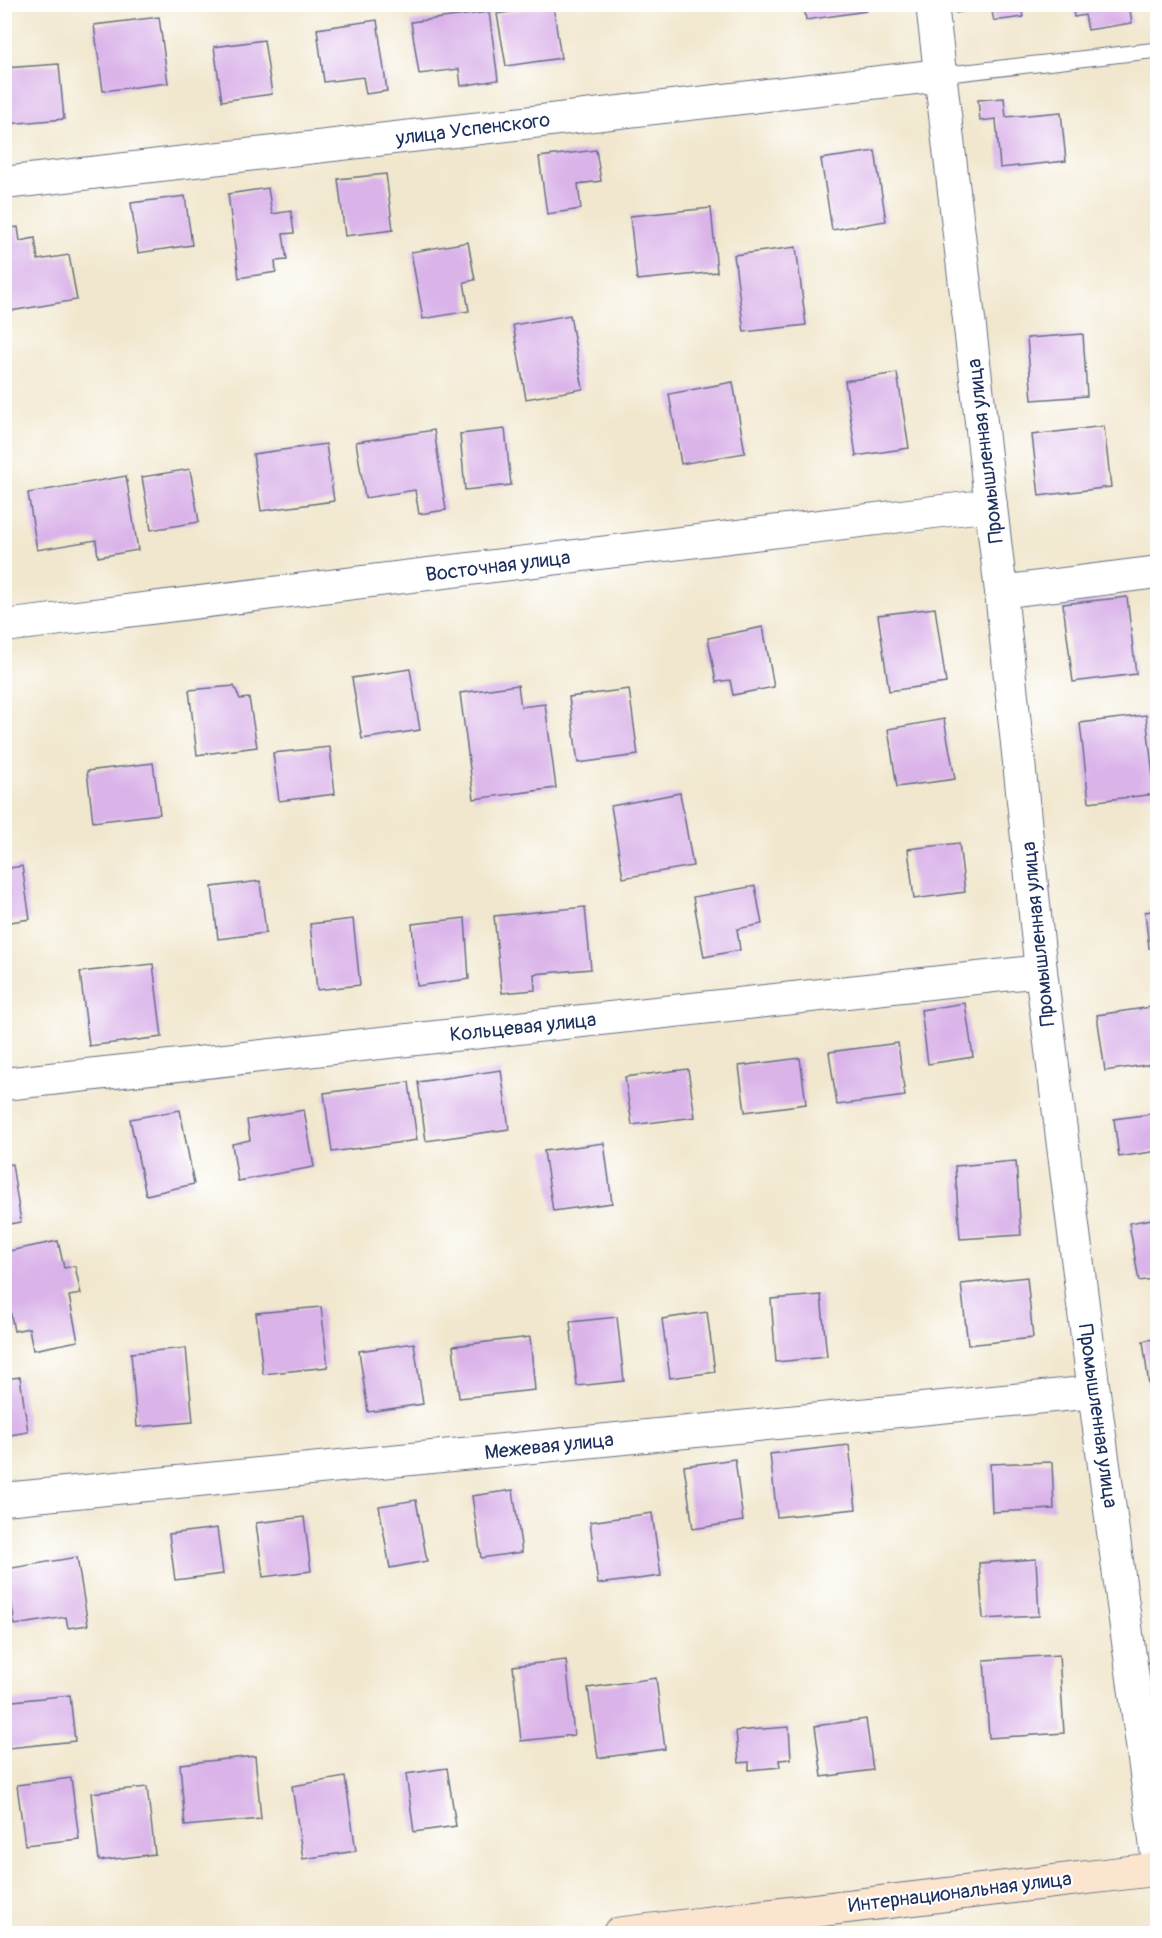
<svg xmlns="http://www.w3.org/2000/svg" width="1162" height="1938" viewBox="0 0 1162 1938" font-family="Pangolin,sans-serif">
<style>
.building{fill:#dab3e9}
.lines{fill:none;stroke-linecap:round;stroke-linejoin:round}
.lane-casing{stroke:#666f85;stroke-width:17}
.street-casing{stroke:#666f85;stroke-width:34}
.secondary-casing{stroke:#666f85;stroke-width:35}
.lane{stroke:#fff;stroke-width:15}
.street{stroke:#fff;stroke-width:32}
.secondary{stroke:#fbe5cf;stroke-width:33}
.labels{text-anchor:middle;dominant-baseline:central;stroke-width:4.5;stroke-linejoin:round;paint-order:stroke}
.street-label{font-size:20px;fill:#1b2f5e;stroke:#fff}
</style>
<rect width="100%" height="100%" fill="#fff"/>
<filter id="ink" filterUnits="userSpaceOnUse"><feTurbulence type="fractalNoise" baseFrequency=".0167" numOctaves="2"/><feDisplacementMap in="SourceGraphic" scale="12" xChannelSelector="R" yChannelSelector="G"/><feConvolveMatrix kernelMatrix="1 2 1 2 8 2 1 2 1" color-interpolation-filters="sRGB"/></filter>
<filter id="wash" filterUnits="userSpaceOnUse"><feTurbulence type="fractalNoise" baseFrequency=".008" numOctaves="4" result="noise"/><feDisplacementMap in="SourceGraphic" scale="24" xChannelSelector="R" yChannelSelector="G"/><feGaussianBlur stdDeviation="1.35" result="paint"/><feColorMatrix in="noise" values="0 0 0 0 0 0 0 0 0 0 0 0 0 0 0 0 0 1.4 0 .05"/><feComposite in="paint" operator="in"/></filter>
<g filter="url(#wash)">
<rect width="100%" height="100%" fill="#f1e7ce"/>
<g id="blocks">
<!-- building -->
<g class="building">
<polygon points="804,4 865,4 866,11 806,20"/>
<polygon points="954,4 1021,4 1023,17 994,21 991,7 956,13"/>
<polygon points="1072,4 1129,4 1132,23 1088,30 1085,15 1074,17"/>
<polygon points="553,5 561,58 506,66 497,14"/>
<polygon points="489,12 498,80 461,86 459,69 419,74 411,22"/>
<polygon points="159,17 168,83 103,91 94,25"/>
<polygon points="377,20 387,91 366,94 363,77 324,82 317,29"/>
<polygon points="264,40 272,94 222,101 214,47"/>
<polygon points="59,64 64,119 7,124 4,68"/>
<polygon points="1004,98 1006,117 1061,112 1066,161 1000,168 996,119 980,121 978,100"/>
<polygon points="596,150 601,181 578,184 581,209 547,214 539,157"/>
<polygon points="875,151 886,221 832,230 821,159"/>
<polygon points="386,174 393,230 345,236 338,179"/>
<polygon points="268,188 272,214 291,211 294,233 283,234 287,260 275,261 276,272 239,278 228,194"/>
<polygon points="185,196 192,245 138,253 131,203"/>
<polygon points="711,208 717,272 637,280 630,216"/>
<polygon points="18,227 20,241 35,238 38,260 69,255 77,300 4,312 4,229"/>
<polygon points="468,242 475,280 464,282 469,311 423,319 411,252"/>
<polygon points="796,247 806,325 744,332 734,255"/>
<polygon points="570,315 583,389 526,399 513,325"/>
<polygon points="1083,334 1087,396 1032,400 1027,338"/>
<polygon points="897,373 909,448 856,456 845,381"/>
<polygon points="733,382 745,453 681,464 669,394"/>
<polygon points="1104,426 1111,487 1039,496 1032,435"/>
<polygon points="505,429 511,485 465,490 460,434"/>
<polygon points="434,430 446,510 419,514 415,490 365,498 356,442"/>
<polygon points="326,444 334,501 261,511 253,454"/>
<polygon points="190,469 199,522 151,530 142,477"/>
<polygon points="126,476 138,550 98,557 96,540 37,550 28,493"/>
<polygon points="1127,597 1136,674 1073,682 1063,604"/>
<polygon points="935,608 946,683 889,691 878,615"/>
<polygon points="763,627 774,687 733,695 730,680 716,682 708,638"/>
<polygon points="410,669 420,730 362,739 352,678"/>
<polygon points="518,685 521,707 545,704 556,788 474,799 460,693"/>
<polygon points="234,686 240,699 249,698 257,747 197,755 189,690"/>
<polygon points="629,689 638,755 578,763 569,697"/>
<polygon points="1146,715 1155,794 1089,802 1080,723"/>
<polygon points="944,719 955,779 897,787 888,729"/>
<polygon points="330,747 335,794 279,801 273,753"/>
<polygon points="153,763 160,814 93,822 87,771"/>
<polygon points="680,793 693,866 623,878 611,806"/>
<polygon points="959,843 965,892 914,899 908,849"/>
<polygon points="22,866 30,919 4,923 4,869"/>
<polygon points="260,881 266,933 218,939 212,887"/>
<polygon points="755,886 762,924 737,929 740,950 704,957 693,897"/>
<polygon points="585,907 591,969 534,974 535,990 502,993 494,916"/>
<polygon points="1158,910 1158,947 1149,948 1145,912"/>
<polygon points="465,918 469,979 417,986 412,924"/>
<polygon points="353,919 360,985 317,990 310,924"/>
<polygon points="153,964 162,1037 89,1046 80,972"/>
<polygon points="965,1003 973,1057 928,1064 921,1010"/>
<polygon points="1158,1006 1158,1063 1105,1071 1097,1015"/>
<polygon points="898,1043 905,1096 837,1105 829,1052"/>
<polygon points="800,1058 806,1104 745,1112 739,1066"/>
<polygon points="688,1069 695,1117 632,1125 625,1077"/>
<polygon points="501,1070 509,1129 426,1141 418,1082"/>
<polygon points="409,1082 417,1140 332,1152 324,1093"/>
<polygon points="180,1110 194,1184 146,1195 130,1119"/>
<polygon points="304,1110 314,1167 238,1181 232,1144 250,1140 247,1120"/>
<polygon points="1158,1113 1158,1151 1119,1157 1114,1119"/>
<polygon points="604,1143 612,1203 553,1211 544,1151"/>
<polygon points="1016,1161 1021,1235 960,1239 955,1166"/>
<polygon points="12,1164 21,1222 4,1225 4,1165"/>
<polygon points="1158,1218 1158,1278 1139,1281 1129,1223"/>
<polygon points="58,1241 64,1268 75,1266 81,1294 69,1296 78,1341 33,1350 29,1328 14,1331 10,1310 4,1311 4,1252"/>
<polygon points="1027,1277 1033,1338 968,1345 961,1284"/>
<polygon points="821,1295 827,1357 776,1362 771,1299"/>
<polygon points="321,1307 328,1367 263,1374 256,1313"/>
<polygon points="707,1312 715,1372 670,1378 662,1319"/>
<polygon points="617,1317 624,1381 577,1386 570,1322"/>
<polygon points="530,1337 535,1390 459,1398 453,1346"/>
<polygon points="1158,1338 1158,1384 1149,1386 1143,1341"/>
<polygon points="414,1343 423,1404 368,1412 359,1351"/>
<polygon points="186,1348 193,1422 137,1427 131,1353"/>
<polygon points="20,1377 28,1432 4,1436 4,1379"/>
<polygon points="849,1445 856,1509 777,1517 770,1454"/>
<polygon points="735,1459 743,1521 693,1529 684,1466"/>
<polygon points="1052,1462 1054,1509 992,1512 990,1464"/>
<polygon points="513,1490 522,1552 481,1558 472,1496"/>
<polygon points="416,1500 427,1561 390,1568 379,1506"/>
<polygon points="652,1513 661,1576 598,1584 590,1522"/>
<polygon points="304,1517 311,1571 263,1577 256,1523"/>
<polygon points="217,1528 223,1574 175,1580 169,1534"/>
<polygon points="77,1557 88,1625 68,1628 66,1617 15,1625 6,1569"/>
<polygon points="1036,1559 1039,1616 983,1619 979,1563"/>
<polygon points="1059,1655 1064,1733 989,1738 984,1660"/>
<polygon points="566,1660 574,1735 521,1741 513,1666"/>
<polygon points="656,1678 665,1749 598,1758 588,1688"/>
<polygon points="70,1695 75,1741 9,1748 4,1702"/>
<polygon points="866,1719 873,1770 822,1777 815,1726"/>
<polygon points="789,1727 791,1759 779,1760 780,1767 749,1770 749,1762 739,1763 736,1731"/>
<polygon points="255,1756 261,1819 185,1826 180,1764"/>
<polygon points="447,1768 456,1826 414,1832 406,1774"/>
<polygon points="345,1777 356,1851 303,1859 292,1786"/>
<polygon points="71,1778 79,1839 25,1845 17,1785"/>
<polygon points="147,1787 155,1854 99,1861 91,1793"/>
</g>
</g>
</g>
<g filter="url(#ink)">
<use href="#blocks" fill-opacity="0" stroke="#666f85" stroke-width="1.5"/>
<g class="lines">
<!-- lane casing -->
<g class="lane-casing">
<polyline id="lane" points="941,75 1158,50"/>
</g>
<!-- street casing -->
<g class="street-casing">
<g id="street">
<polyline points="932,4 1001,592 1041,971 1094,1392 1158,1862"/>
<polyline points="4,183 941,75"/>
<polyline points="1001,592 1158,572"/>
<polyline points="4,626 991,505"/>
<polyline points="4,1084 1041,971"/>
<polyline points="4,1499 1094,1392"/>
</g>
</g>
<!-- secondary casing -->
<g class="secondary-casing">
<polyline id="secondary" points="619,1934 1158,1869"/>
</g>
<!-- lane -->
<use href="#lane" class="lane"/>
<!-- street -->
<use href="#street" class="street"/>
<!-- secondary -->
<use href="#secondary" class="secondary"/>
</g>
</g>
<g class="labels">
<!-- street labels -->
<g class="street-label">
<text transform="translate(473 129) rotate(-7)">улица Успенского</text>
<text transform="translate(985 451) rotate(-97)">Промышленная улица</text>
<text transform="translate(498 566) rotate(-7)">Восточная улица</text>
<text transform="translate(1038 934) rotate(-96)">Промышленная улица</text>
<text transform="translate(523 1027) rotate(-6)">Кольцевая улица</text>
<text transform="translate(1098 1416) rotate(82)">Промышленная улица</text>
<text transform="translate(549 1446) rotate(-6)">Межевая улица</text>
<text transform="translate(960 1892) rotate(-7)">Интернациональная улица</text>
</g>
</g>
<!-- margin -->
<rect width="1162" height="1938" fill="none" stroke="#fff" stroke-width="24"/>
</svg>
